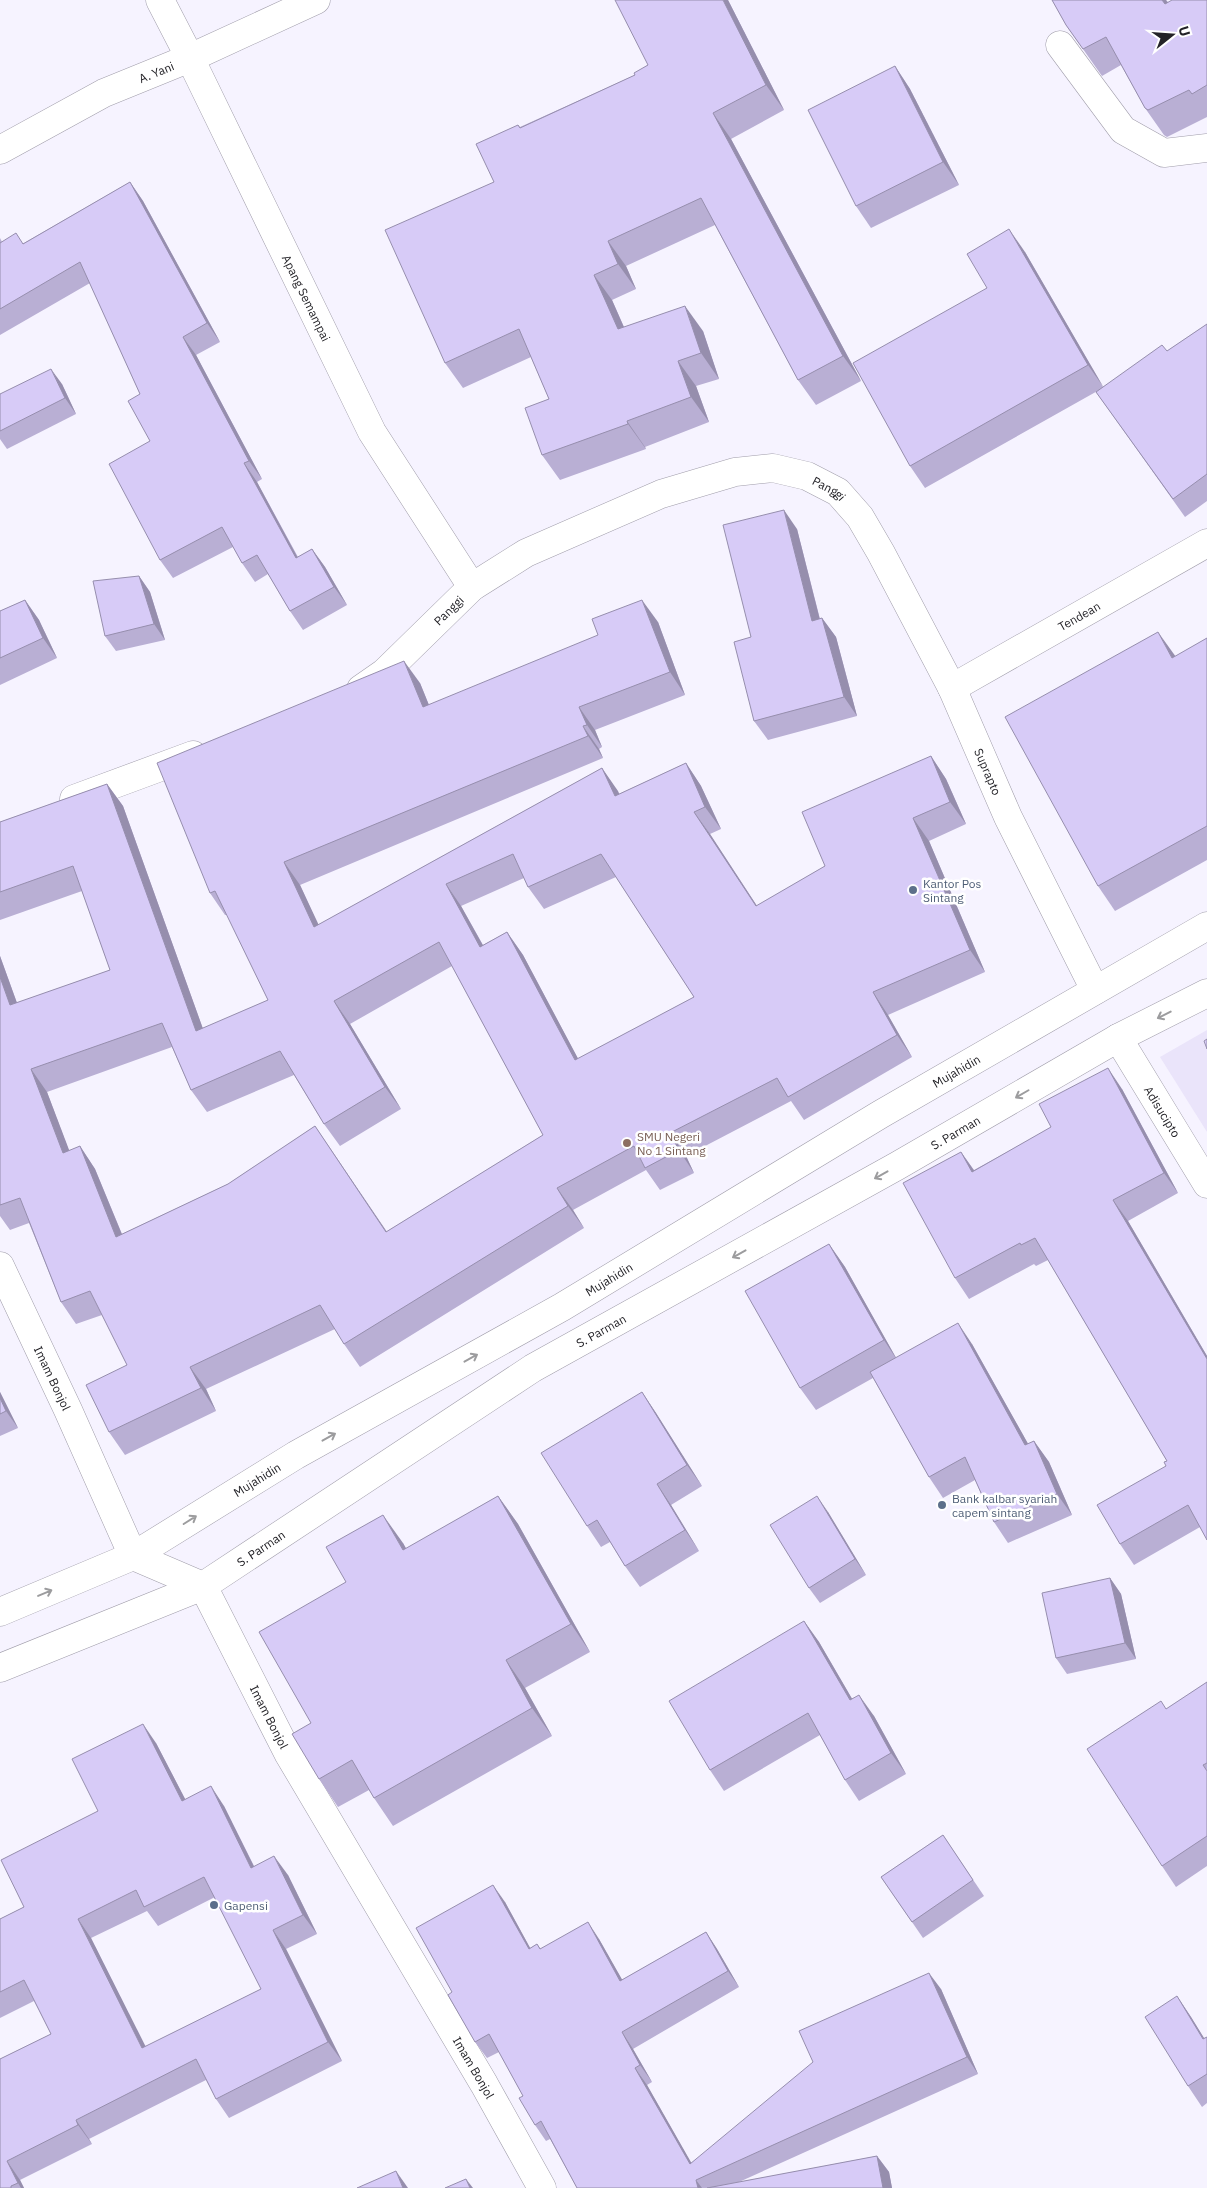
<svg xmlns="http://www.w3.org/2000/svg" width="1207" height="2188" viewBox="0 0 1207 2188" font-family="'IBM Plex Sans',sans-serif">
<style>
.built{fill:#eae4fa}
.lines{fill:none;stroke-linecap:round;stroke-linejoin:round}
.minor-casing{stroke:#a09daa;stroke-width:29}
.primary-casing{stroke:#a09daa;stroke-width:29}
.minor{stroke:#fff;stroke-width:28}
.primary{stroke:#fff;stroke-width:28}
.wall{fill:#b9afd4;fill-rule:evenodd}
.shaded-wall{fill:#968ead}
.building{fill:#d7cbf7;stroke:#968ead;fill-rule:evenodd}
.oneway{stroke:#9c9c9e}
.service-dot{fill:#5c6f8a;stroke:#fff;stroke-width:2}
.education-dot{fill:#8d6e63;stroke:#fff;stroke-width:2}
.labels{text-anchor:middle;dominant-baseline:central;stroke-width:5;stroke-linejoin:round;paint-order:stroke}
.street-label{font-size:12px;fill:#232227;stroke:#fff}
.service-label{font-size:12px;fill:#4e5e75;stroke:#fff;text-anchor:start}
.education-label{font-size:12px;fill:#785e54;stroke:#fff;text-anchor:start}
</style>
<rect width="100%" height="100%" fill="#f6f3ff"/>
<!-- built -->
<polygon class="built" points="1207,1030 1207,1132 1160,1057"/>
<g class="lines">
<!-- minor casing -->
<g class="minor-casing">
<g id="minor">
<path id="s1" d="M 160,0 L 190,58 L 372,432 L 472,587"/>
<polyline points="1060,45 1123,130 1164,153 1207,148"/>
<path id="s2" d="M 0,150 L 104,93 L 190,58 L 316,0"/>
<path id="s3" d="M 952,688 L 1207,543"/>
<path id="s4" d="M 361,689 L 384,673 L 472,587 L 526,553 L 661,494 L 735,472 L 773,468 L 807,476 L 838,492 L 860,517 L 881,553 L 952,688 L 1008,817 L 1095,990"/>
<polyline points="74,799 193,755"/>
<path id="s5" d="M 1118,1038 L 1207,1184"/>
<path id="s6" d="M 0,1266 L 68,1410 L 133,1556 L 203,1586 L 288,1753 L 484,2084 L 542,2188"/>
</g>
</g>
<!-- primary casing -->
<g class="primary-casing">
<g id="primary">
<path id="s7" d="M 0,1612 L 133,1556 L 296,1455 L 562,1307 L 881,1114 L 1207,926"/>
<path id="s8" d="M 0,1668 L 203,1586 L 533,1368 L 897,1166 L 1118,1038 L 1207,993"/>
</g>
</g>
<!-- minor -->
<use href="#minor" class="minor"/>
<!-- primary -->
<use href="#primary" class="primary"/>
</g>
<!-- wall -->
<g class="wall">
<polygon points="728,0 784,110 731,139 861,381 816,405 798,380 715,225 626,266 636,289 612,300 624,327 703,331 719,379 696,386 709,422 645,447 646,449 560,480 542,455 549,399 531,357 463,388 445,363 494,182 518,125 520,127 635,75"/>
<polygon points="1052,0 1166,0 1168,2 1207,0 1207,117 1167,137 1164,135 1145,108 1121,65 1102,76 1066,25"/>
<polygon points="895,66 910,89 959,185 871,228 856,206"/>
<polygon points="130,182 143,201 220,342 196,355 262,479 257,482 298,557 312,549 325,567 347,605 303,630 290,611 268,574 255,582 242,563 233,547 173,578 160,560 150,441 140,394 90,283 0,335 0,238 2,242 24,243"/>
<polygon points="1025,252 1103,387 1167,351 1207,324 1207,501 1185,517 1096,392 1101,389 925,488 910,466 987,288"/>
<polygon points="62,384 76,414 7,449 0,439 0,394"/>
<polygon points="797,529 820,619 822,618 836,637 857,716 768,740 754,721 751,637"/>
<polygon points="139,576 150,592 165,640 116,651 105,636"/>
<polygon points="25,600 39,620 57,658 0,685 0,611"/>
<path d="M 658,622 L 685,695 L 595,730 L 602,747 L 599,749 L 603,758 L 300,885 L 318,925 L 602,768 L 619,794 L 686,763 L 701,786 L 721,829 L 710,834 L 757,906 L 825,866 L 931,756 L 946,779 L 966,824 L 929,841 L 985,972 L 888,1015 L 912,1057 L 804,1120 L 791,1101 L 686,1156 L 694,1173 L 660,1190 L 646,1170 L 573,1210 L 584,1228 L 360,1367 L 344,1344 L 335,1329 L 206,1389 L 216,1411 L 125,1455 L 109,1432 L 127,1365 L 102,1315 L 76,1324 L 61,1302 L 29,1223 L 10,1230 L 0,1216 L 0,956 L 17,1003 L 110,970 L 82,891 L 0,920 L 0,822 L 107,784 L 123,806 L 203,1029 L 268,1000 L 227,915 L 225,915 L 210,893 L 420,683 L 429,705 ZM 616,877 L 694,997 L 578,1059 L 523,955 L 507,932 L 483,945 L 461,906 L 524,878 L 528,887 L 544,909 ZM 452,966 L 543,1135 L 386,1232 L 315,1126 L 228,1184 L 122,1234 L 95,1169 L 80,1146 L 69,1151 L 47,1092 L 172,1047 L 191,1090 L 207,1112 L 294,1075 L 324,1124 L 340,1146 L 401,1109 L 350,1024 Z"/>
<polygon points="1207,638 1207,860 1115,911 1098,886 1175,657"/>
<polygon points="1122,1089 1178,1193 1128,1221 1207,1356 1207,1540 1200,1527 1134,1565 1120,1544 1166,1466 1167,1461 1048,1260 1036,1266 1034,1264 969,1299 955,1278 961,1152 974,1170"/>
<polygon points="829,1244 845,1267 896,1358 972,1344 1028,1444 1034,1441 1049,1462 1072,1515 1008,1543 994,1522 975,1480 943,1498 929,1477 873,1378 816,1410 800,1388"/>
<polygon points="0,1392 18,1428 0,1436"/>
<polygon points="642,1392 656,1413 702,1486 671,1505 699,1551 640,1587 625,1566 610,1542 601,1547 587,1526"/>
<polygon points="498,1496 518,1524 590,1652 525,1688 552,1736 393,1826 374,1798 369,1790 338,1807 319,1779 311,1723 346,1582 403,1543 406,1549"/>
<polygon points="828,1512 866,1575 820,1603 809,1588"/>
<polygon points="1110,1578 1121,1594 1136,1659 1067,1674 1056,1658"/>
<polygon points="804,1621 819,1642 852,1699 874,1716 906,1774 859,1801 845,1780 820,1735 724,1791 710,1770"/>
<polygon points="1207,1682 1207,1866 1176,1887 1162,1866 1167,1709"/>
<path d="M 156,1743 L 185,1799 L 224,1806 L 254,1866 L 288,1875 L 317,1934 L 286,1949 L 342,2061 L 229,2118 L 216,2099 L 206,2080 L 89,2139 L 92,2144 L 20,2180 L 24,2188 L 0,2188 L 0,2059 L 51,2034 L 34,2001 L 0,2018 L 0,1919 L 24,1907 L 98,1811 ZM 215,1897 L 261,1989 L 145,2047 L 91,1938 L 147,1911 L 158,1926 Z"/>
<polygon points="943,1835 984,1896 923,1938 881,1877"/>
<polygon points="505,1902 530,1948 537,1944 541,1949 599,1939 622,1980 706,1932 717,1949 739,1987 633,2049 652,2082 647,2085 691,2163 941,1989 978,2074 739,2182 877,2156 889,2172 892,2188 577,2188 550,2139 546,2141 535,2125 523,2096 499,2052 487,2058 475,2042 452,1992"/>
<polygon points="1177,1996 1191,2017 1204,2038 1207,2037 1207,2103 1202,2107 1188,2086"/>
</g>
<!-- shaded-wall -->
<g class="shaded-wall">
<polygon points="723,0 728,0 784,110 766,85"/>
<polygon points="1162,0 1166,0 1184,31 1165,4"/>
<polygon points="895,66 910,89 959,185 943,162"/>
<polygon points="713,113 731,139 861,381 843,356"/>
<polygon points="130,182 143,201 220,342 207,323"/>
<polygon points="1009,229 1025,252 1104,388 1088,365"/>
<polygon points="608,241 626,266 636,289 618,264"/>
<polygon points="594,275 612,300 636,355 618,329"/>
<polygon points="685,306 703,331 719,379 701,353"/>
<polygon points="183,337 196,355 262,479 249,461"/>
<polygon points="678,361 696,386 709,422 691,397"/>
<polygon points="51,369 62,384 76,414 65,398"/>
<polygon points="627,421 645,447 646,449 628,424"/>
<polygon points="244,463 257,482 308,577 296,558"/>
<polygon points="784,510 797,529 825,640 812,621"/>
<polygon points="312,549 325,567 347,605 334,587"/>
<polygon points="139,576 150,592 165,640 154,624"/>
<polygon points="25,600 39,620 57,658 43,638"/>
<polygon points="642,600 658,622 685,695 670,672"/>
<polygon points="822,618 836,637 857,716 844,697"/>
<polygon points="1158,632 1176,657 1172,658"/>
<polygon points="404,661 420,683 439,730 423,707"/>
<polygon points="579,707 595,730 602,747 587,725"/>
<polygon points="583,726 599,749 603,758 588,736"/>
<polygon points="931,756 946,779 966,824 950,802"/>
<polygon points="686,763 701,786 721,829 705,807"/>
<polygon points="602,768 618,791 630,818 615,796"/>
<polygon points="107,784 123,806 212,1054 196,1031"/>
<polygon points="694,812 710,834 772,929 756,906"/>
<polygon points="913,818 929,841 985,972 970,950"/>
<polygon points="284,862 300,885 330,949 314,927"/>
<polygon points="446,884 461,906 496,969 480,947"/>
<polygon points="507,932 523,955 591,1083 575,1060"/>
<polygon points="0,956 26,1028 10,1005 0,977"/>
<polygon points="873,992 888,1015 912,1057 897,1035"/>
<polygon points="334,1001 350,1024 401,1109 385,1087"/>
<polygon points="1108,1068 1122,1089 1178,1193 1164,1173"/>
<polygon points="31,1069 47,1092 79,1176 63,1153"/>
<polygon points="315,1126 330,1148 402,1254 386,1232"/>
<polygon points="670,1133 686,1156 694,1173 679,1150"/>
<polygon points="80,1146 95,1169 132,1259 116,1237"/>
<polygon points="961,1152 975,1172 972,1172"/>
<polygon points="557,1188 573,1210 584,1228 568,1206"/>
<polygon points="1113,1200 1128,1221 1207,1356 1207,1359"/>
<polygon points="829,1244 845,1267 899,1363 884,1340"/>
<polygon points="958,1323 972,1344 1040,1465 1025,1445"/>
<polygon points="190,1367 206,1389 216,1411 201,1388"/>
<polygon points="0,1392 18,1428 6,1411 0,1398"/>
<polygon points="642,1392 656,1413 702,1486 687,1465"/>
<polygon points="1034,1441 1049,1462 1072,1515 1057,1494"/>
<polygon points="657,1484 671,1505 699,1551 685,1530"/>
<polygon points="498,1496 518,1524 590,1652 571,1624"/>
<polygon points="817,1496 828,1512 866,1575 855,1559"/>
<polygon points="383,1515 403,1543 423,1578 403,1550"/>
<polygon points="1110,1578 1121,1594 1136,1659 1125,1643"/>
<polygon points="804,1621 819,1642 865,1721 850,1700"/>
<polygon points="506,1660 525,1688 552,1736 532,1708"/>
<polygon points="859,1695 874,1716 906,1774 891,1753"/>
<polygon points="143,1724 156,1743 196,1820 182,1801"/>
<polygon points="211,1786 224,1806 264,1887 251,1868"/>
<polygon points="274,1856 288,1875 317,1934 303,1915"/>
<polygon points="493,1885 505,1902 540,1966 529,1949"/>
<polygon points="78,1919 91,1938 156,2067 142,2048"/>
<polygon points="588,1922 599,1939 632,1997 620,1981"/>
<polygon points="273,1930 286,1949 342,2061 328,2042"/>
<polygon points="706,1932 717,1949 739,1987 728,1971"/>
<polygon points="929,1973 941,1989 978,2074 967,2057"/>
<polygon points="1177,1996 1191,2017 1207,2043 1207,2045"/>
<polygon points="622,2032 633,2049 652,2082 640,2065"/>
<polygon points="635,2068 647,2085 700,2178 690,2164"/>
<polygon points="76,2120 89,2139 92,2144 78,2125"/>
<polygon points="877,2156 889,2172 892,2188 883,2188"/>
<polygon points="7,2161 20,2180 24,2188 21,2188 18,2183"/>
<polygon points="396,2171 408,2188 403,2188"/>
<polygon points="466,2179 473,2188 470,2188"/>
<polygon points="696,2180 702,2188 698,2188"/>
</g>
<!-- building -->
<g class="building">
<polygon points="615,0 723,0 766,85 713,113 843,356 798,380 701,198 608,241 618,264 594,275 618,329 685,306 701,353 678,361 691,397 627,421 628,424 542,455 525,408 549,399 519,329 445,363 385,230 494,182 476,144 518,125 520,128 635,75 634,73 648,65"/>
<polygon points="1052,0 1162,0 1165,4 1172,0 1207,0 1207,85 1192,94 1189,90 1148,110 1145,108 1106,37 1083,49 1066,25"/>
<polygon points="895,66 943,162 856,206 808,110"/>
<polygon points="130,182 207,323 183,337 249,461 244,463 296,558 312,549 334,587 290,611 257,555 242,563 222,527 160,560 109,464 150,441 128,401 140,394 80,262 0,309 0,243 16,233 23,244"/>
<polygon points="1009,229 1088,365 910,466 853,363 987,288 967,254"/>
<polygon points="1207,324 1207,474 1173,499 1096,392 1162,345 1167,351"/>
<polygon points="51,369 65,398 0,431 0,394"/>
<polygon points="784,510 812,621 822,618 844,697 754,721 734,642 751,637 723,525"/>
<polygon points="139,576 154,624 105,636 93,581"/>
<polygon points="25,600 43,638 0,658 0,611"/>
<path d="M 642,600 L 670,672 L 579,707 L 587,725 L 583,726 L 588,736 L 284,862 L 314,927 L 602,768 L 615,796 L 686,763 L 705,807 L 694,812 L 756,906 L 825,866 L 802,812 L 931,756 L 950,802 L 913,818 L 970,950 L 873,992 L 897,1035 L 788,1097 L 777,1078 L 670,1133 L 679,1150 L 645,1168 L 634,1146 L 557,1188 L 568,1206 L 344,1344 L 320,1305 L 190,1367 L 201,1388 L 109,1432 L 86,1385 L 127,1365 L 90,1291 L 61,1302 L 20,1198 L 0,1205 L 0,977 L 10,1005 L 110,970 L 73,866 L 0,892 L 0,822 L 107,784 L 196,1031 L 268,1000 L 215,891 L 210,893 L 157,763 L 404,661 L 423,707 L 598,635 L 592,619 ZM 513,854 L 528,887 L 601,854 L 694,997 L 575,1060 L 507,932 L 480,947 L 446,884 ZM 439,942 L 543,1135 L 386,1232 L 315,1126 L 228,1184 L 116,1237 L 80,1146 L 63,1153 L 31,1069 L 162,1023 L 191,1090 L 280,1051 L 324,1124 L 385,1087 L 334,1001 Z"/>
<polygon points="1158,632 1172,658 1207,638 1207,826 1098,886 1005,717"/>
<polygon points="1207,1039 1207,1049 1204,1041"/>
<polygon points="1108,1068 1164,1173 1113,1200 1207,1359 1207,1540 1188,1505 1120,1544 1097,1505 1166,1466 1164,1462 1167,1461 1035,1238 1021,1245 1020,1243 955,1278 903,1183 961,1152 972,1172 1051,1127 1039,1104"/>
<polygon points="829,1244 884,1340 800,1388 745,1291"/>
<polygon points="958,1323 1025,1445 1034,1441 1057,1494 994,1522 965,1457 929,1477 870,1372"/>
<polygon points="642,1392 687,1465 657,1484 685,1530 625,1566 597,1520 587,1526 541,1453"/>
<polygon points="0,1398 6,1411 0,1414"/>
<polygon points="498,1496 571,1624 506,1660 532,1708 374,1798 352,1760 319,1779 292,1734 311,1723 259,1632 346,1582 326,1547 383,1515 403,1550"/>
<polygon points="817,1496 855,1559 809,1588 770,1525"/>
<polygon points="1110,1578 1125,1643 1056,1658 1042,1593"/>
<polygon points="804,1621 850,1700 859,1695 891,1753 845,1780 808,1713 710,1770 669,1701"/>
<polygon points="1207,1682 1207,1763 1203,1765 1207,1771 1207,1836 1162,1866 1087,1749 1161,1701 1166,1709"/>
<path d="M 143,1724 L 182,1801 L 211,1786 L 251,1868 L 274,1856 L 303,1915 L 273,1930 L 328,2042 L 216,2099 L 196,2059 L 76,2120 L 78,2125 L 7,2161 L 18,2183 L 11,2186 L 11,2188 L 0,2188 L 0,2059 L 51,2034 L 24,1980 L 0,1992 L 0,1919 L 24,1907 L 1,1860 L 98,1811 L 72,1759 ZM 204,1877 L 261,1989 L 142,2048 L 78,1919 L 136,1890 L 144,1907 Z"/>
<polygon points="943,1835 973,1880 912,1922 881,1877"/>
<polygon points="493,1885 529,1949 537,1944 540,1949 588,1922 620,1981 706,1932 728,1971 622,2032 640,2065 635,2068 690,2164 813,2062 799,2031 929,1973 967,2057 696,2180 698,2188 577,2188 541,2121 535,2125 519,2098 523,2096 489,2034 475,2042 448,1995 452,1992 416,1928"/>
<polygon points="1177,1996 1203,2039 1207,2037 1207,2074 1188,2086 1145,2017"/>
<polygon points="877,2156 883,2188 707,2188"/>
<polygon points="396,2171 403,2188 357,2188"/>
<polygon points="466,2179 470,2188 445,2188"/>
</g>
<!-- one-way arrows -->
<defs><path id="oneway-shaft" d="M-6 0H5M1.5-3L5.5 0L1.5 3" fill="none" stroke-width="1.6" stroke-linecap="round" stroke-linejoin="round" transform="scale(1.25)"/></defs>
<g class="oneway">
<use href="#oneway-shaft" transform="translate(1164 1015) rotate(153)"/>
<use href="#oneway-shaft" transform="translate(1022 1094) rotate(150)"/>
<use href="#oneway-shaft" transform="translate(881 1175) rotate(151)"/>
<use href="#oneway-shaft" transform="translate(739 1254) rotate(151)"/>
<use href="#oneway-shaft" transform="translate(471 1358) rotate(-29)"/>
<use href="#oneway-shaft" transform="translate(329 1437) rotate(-29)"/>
<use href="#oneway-shaft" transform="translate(190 1520) rotate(-32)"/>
<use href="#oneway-shaft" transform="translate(45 1593) rotate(-23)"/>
</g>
<!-- markers -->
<g class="service-dot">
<circle cx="913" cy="890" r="5"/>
<circle cx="942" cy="1505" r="5"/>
<circle cx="214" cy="1905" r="5"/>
</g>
<circle class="education-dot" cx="627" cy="1143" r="5"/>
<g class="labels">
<!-- street labels -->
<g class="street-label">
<text stroke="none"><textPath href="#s2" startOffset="175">A. Yani</textPath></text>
<text stroke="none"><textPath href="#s1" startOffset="332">Apang Semampai</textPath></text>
<text stroke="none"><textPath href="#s4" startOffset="538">Panggi</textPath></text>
<text stroke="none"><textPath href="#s4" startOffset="118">Panggi</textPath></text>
<text stroke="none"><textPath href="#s3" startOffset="146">Tendean</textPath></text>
<text stroke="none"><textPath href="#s4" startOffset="866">Suprapto</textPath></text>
<text stroke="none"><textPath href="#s7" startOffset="1100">Mujahidin</textPath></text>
<text stroke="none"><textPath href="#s5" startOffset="86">Adisucipto</textPath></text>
<text stroke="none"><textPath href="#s8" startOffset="1098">S. Parman</textPath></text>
<text stroke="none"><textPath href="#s7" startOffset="695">Mujahidin</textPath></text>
<text stroke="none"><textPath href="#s8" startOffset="692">S. Parman</textPath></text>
<text stroke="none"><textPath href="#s6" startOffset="124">Imam Bonjol</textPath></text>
<text stroke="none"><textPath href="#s7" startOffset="290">Mujahidin</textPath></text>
<text stroke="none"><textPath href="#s8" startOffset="288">S. Parman</textPath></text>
<text stroke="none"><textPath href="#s6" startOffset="542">Imam Bonjol</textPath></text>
<text stroke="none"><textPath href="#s6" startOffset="948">Imam Bonjol</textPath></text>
</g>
<!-- service labels -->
<g class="service-label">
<text x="923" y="883">Kantor Pos<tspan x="923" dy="14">Sintang</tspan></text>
<text x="952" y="1498">Bank kalbar syariah<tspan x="952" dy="14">capem sintang</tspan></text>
<text x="224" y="1905">Gapensi</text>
</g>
<!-- education labels -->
<g class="education-label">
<text x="637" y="1136">SMU Negeri<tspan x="637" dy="14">No 1 Sintang</tspan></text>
</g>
</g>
<!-- north arrow -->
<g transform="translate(1172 35) rotate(73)" stroke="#ffffff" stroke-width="4" paint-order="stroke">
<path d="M0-4L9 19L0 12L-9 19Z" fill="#232227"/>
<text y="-8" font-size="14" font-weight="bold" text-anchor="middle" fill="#232227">U</text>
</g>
</svg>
